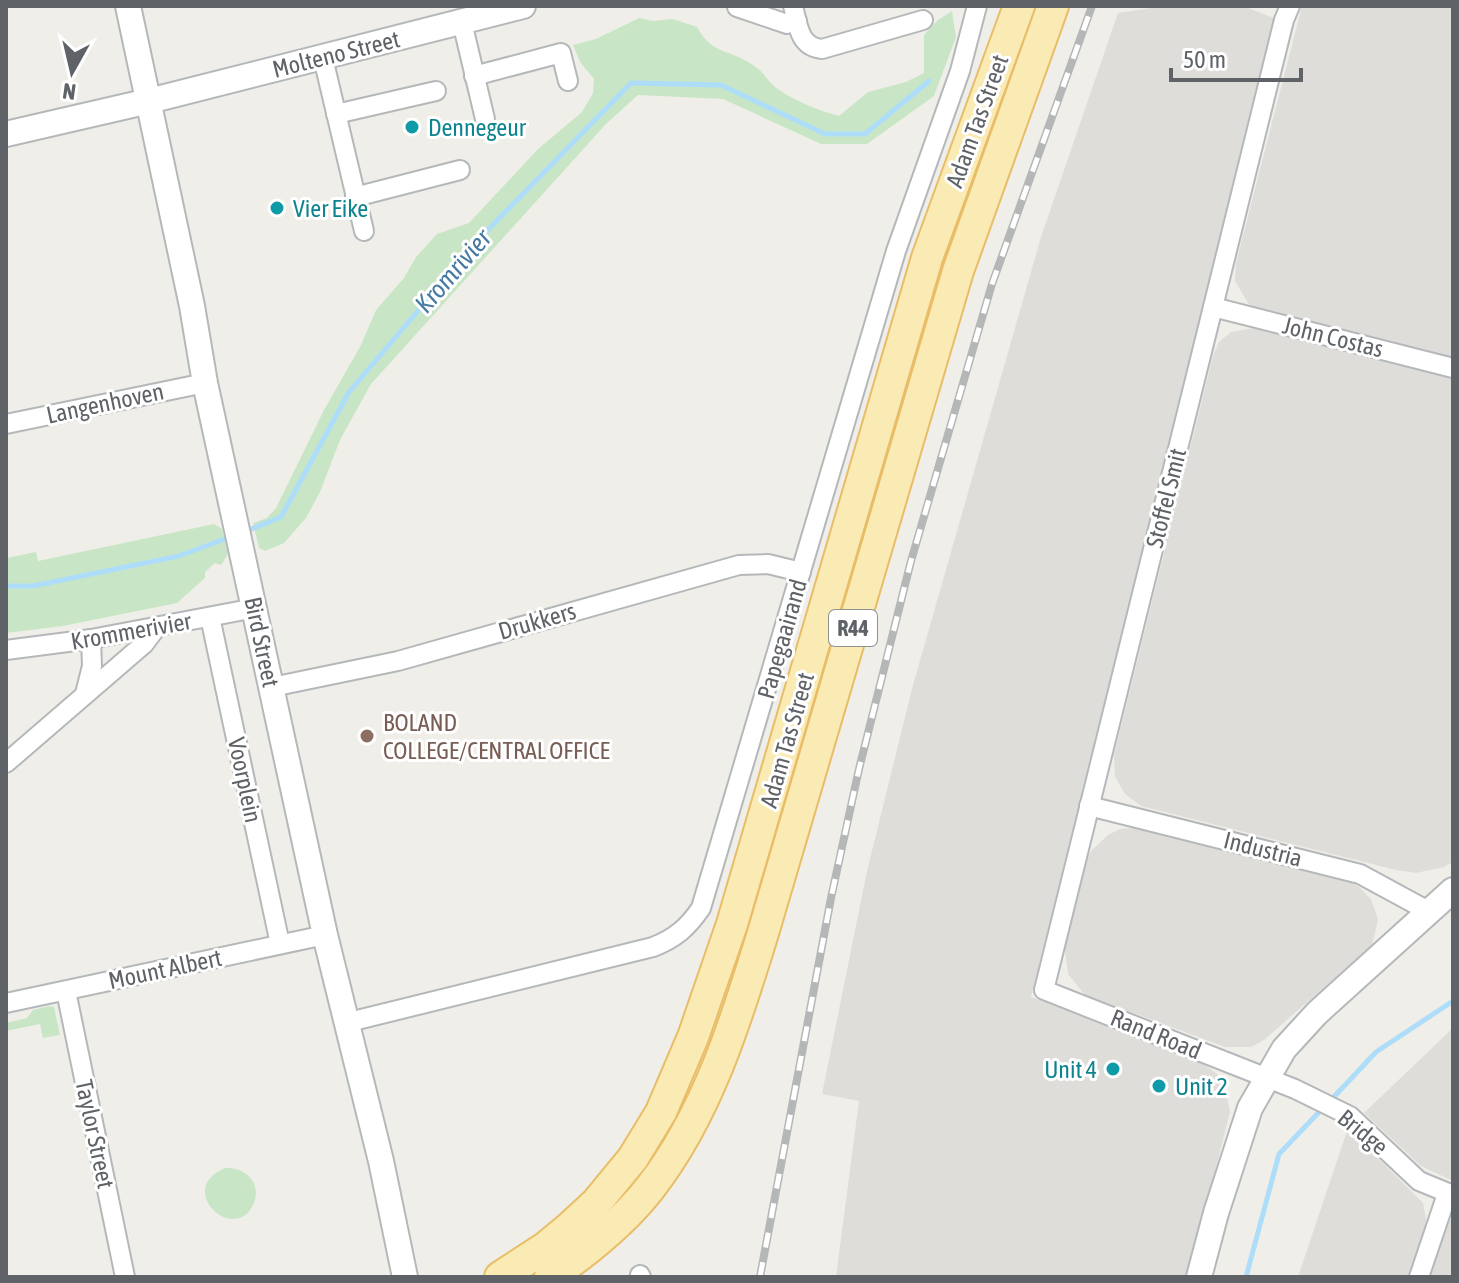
<svg xmlns="http://www.w3.org/2000/svg" width="1459" height="1283" viewBox="0 0 1459 1283" font-family="'Asap Condensed',sans-serif">
<style>
.industrial{fill:#dfddda}
.green{fill:#c8e6c6}
.lines{fill:none;stroke-linecap:round;stroke-linejoin:round}
.stream{stroke:#aeddfa;stroke-width:5}
.minor-casing{stroke:#b5b8bb;stroke-width:22}
.tertiary-casing{stroke:#b5b8bb;stroke-width:28}
.primary-casing{stroke:#e9bd68;stroke-width:34}
.minor{stroke:#fff;stroke-width:18}
.tertiary{stroke:#fff;stroke-width:24}
.primary{stroke:#faeab3;stroke-width:30}
.rail-casing{stroke:#b5b6b7;stroke-width:8}
.rail{stroke:#fff;stroke-width:5;stroke-dasharray:15;stroke-linecap:butt}
.culture-dot{fill:#0f9aa8;stroke:#fff;stroke-width:3}
.education-dot{fill:#8d6e63;stroke:#fff;stroke-width:3}
.labels{text-anchor:middle;dominant-baseline:central;stroke-width:6;stroke-linejoin:round;paint-order:stroke}
.shield{fill:#fff;stroke:#8f9295;stroke-width:2}
.shield-label{font-size:22px;font-weight:bold;fill:#5f6367}
.street-label{font-size:24px;fill:#5f6367;stroke:#fff}
.culture-label{font-size:24px;fill:#0d838f;stroke:#fff;text-anchor:start}
.education-label{font-size:24px;fill:#785e54;stroke:#fff;text-anchor:start}
.water-label{font-size:26px;font-style:italic;fill:#477aa3;stroke:#fff}
</style>
<rect width="100%" height="100%" fill="#f0eee8"/>
<!-- industrial -->
<g class="industrial">
<polygon points="1165,6 1243,6 1274,18 1031,997 1202,1063 1217,1074 1225,1088 1230,1112 1188,1277 836,1277 859,1101 822,1094 867,871 913,685 1041,237 1118,13"/>
<polygon points="1302,6 1453,6 1453,358 1256,309 1248,303 1235,281 1236,263"/>
<polygon points="1254,328 1453,378 1453,862 1444,867 1416,873 1396,870 1141,806 1125,794 1115,777 1114,755 1213,356 1219,342 1231,332"/>
<polygon points="1134,828 1346,879 1359,887 1371,899 1375,910 1378,920 1372,945 1264,1040 1251,1047 1225,1047 1085,995 1068,974 1065,950 1086,861 1091,851 1108,835 1120,829"/>
<polygon points="1453,1028 1453,1181 1421,1166 1364,1113"/>
<polygon points="1348,1128 1423,1203 1427,1224 1409,1277 1298,1277"/>
<polygon points="1453,1216 1453,1277 1427,1277 1443,1229"/>
</g>
<!-- green -->
<g class="green">
<path d="M 952,11 L 956,37 L 934,96 L 867,144 L 821,144 L 723,99 L 638,95 L 606,124 L 371,384 L 340,440 L 320,492 L 306,518 L 284,543 L 265,551 L 259,548 L 253,523 L 267,518 L 276,508 L 324,410 L 361,345 L 376,310 L 404,278 L 416,257 L 437,234 L 469,223 L 538,149 L 582,112 L 593,93 L 594,79 L 580,62 L 573,45 L 596,39 L 639,18 L 653,21 L 673,19 L 697,27 C 712,55 730,49 753,65 C 763,71 767,80 775,87 C 792,100 819,111 839,116 L 868,92 L 906,82 L 924,73 L 924,35 L 938,20 Z"/>
<polygon points="214,524 222,529 228,554 221,565 215,563 205,572 205,578 177,603 63,626 6,633 6,558 36,552 38,561"/>
<polygon points="49,1006 54,1007 60,1035 43,1038 40,1024 6,1031 6,1023 27,1018 33,1010"/>
<path d="M 225,1168 C 246,1167 263,1184 253,1205 C 234,1245 174,1189 225,1168 Z"/>
</g>
<g class="lines">
<!-- stream -->
<g class="stream">
<polyline points="244,532 281,517 349,392 480,238 631,83 721,85 825,134 865,134 929,81"/>
<polyline points="6,586 33,586 179,556 230,537"/>
<polyline points="1330,1101 1376,1052 1453,1001"/>
<polyline points="1246,1277 1279,1154 1323,1108"/>
</g>
<!-- minor casing -->
<g class="minor-casing">
<g id="minor">
<path d="M 793,6 C 798,25 799,47 822,49 L 923,20"/>
<polyline points="1290,6 1284,20 1044,990 1295,1089 1350,1116 1419,1181 1453,1195"/>
<polyline points="737,7 787,24 797,21"/>
<polyline points="462,22 485,119"/>
<polyline points="323,58 364,231"/>
<polyline points="474,76 561,53 568,81"/>
<polyline points="336,114 436,91"/>
<polyline points="355,197 460,170"/>
<polyline points="1213,307 1453,368"/>
<polyline points="6,424 205,383"/>
<polyline points="210,617 280,944"/>
<polyline points="6,650 91,639 255,608"/>
<polyline points="272,687 398,661 739,565 768,564 801,572"/>
<polyline points="85,694 92,666 91,639"/>
<polyline points="6,763 144,644 156,628"/>
<polyline points="1089,806 1360,874 1430,912"/>
<polyline points="66,991 125,1277"/>
<polyline points="6,1003 325,935"/>
<path d="M 345,1023 L 653,947 C 676,938 688,927 701,908 L 896,251 L 960,71 L 977,6"/>
<polyline points="640,1275 641,1277"/>
<polyline points="1419,1277 1447,1194"/>
</g>
</g>
<!-- tertiary casing -->
<g class="tertiary-casing">
<g id="tertiary">
<polyline points="128,6 192,306 205,383 325,935 381,1161 405,1277"/>
<polyline points="6,134 149,101 523,6"/>
<polyline points="1199,1277 1216,1213 1250,1108 1284,1049 1317,1013 1453,890"/>
</g>
</g>
<!-- primary casing -->
<g class="primary-casing">
<g id="primary">
<polyline points="500,1277 546,1247 570,1227 596,1203 633,1158 661,1112 693,1037 732,924 927,258 1019,6"/>
<path d="M 550,1277 C 586,1252 623,1223 650,1188 C 707,1115 736,1021 763,933 L 958,271 L 1053,6"/>
</g>
</g>
<!-- minor -->
<use href="#minor" class="minor"/>
<!-- tertiary -->
<use href="#tertiary" class="tertiary"/>
<!-- primary -->
<use href="#primary" class="primary"/>
<!-- rail casing -->
<g class="rail-casing">
<polyline id="rail" points="760,1277 831,898 859,769 911,561 992,284 1092,6"/>
</g>
<!-- rail -->
<use href="#rail" class="rail"/>
</g>
<!-- markers -->
<g class="culture-dot">
<circle cx="412" cy="127" r="8"/>
<circle cx="277" cy="208" r="8"/>
<circle cx="1113" cy="1069" r="8"/>
<circle cx="1159" cy="1086" r="8"/>
</g>
<circle class="education-dot" cx="367" cy="736" r="8"/>
<g class="labels">
<!-- shield labels -->
<rect class="shield" x="829" y="610" width="48" height="36" rx="6"/>
<g class="shield-label">
<text x="853" y="628">R44</text>
</g>
<!-- street labels -->
<g class="street-label">
<text transform="translate(336 54) rotate(-14)">Molteno Street</text>
<text transform="translate(977 121) rotate(-70)">Adam Tas Street</text>
<text transform="translate(1333 337) rotate(14)">John Costas</text>
<text transform="translate(105 403) rotate(-12)">Langenhoven</text>
<text transform="translate(1166 498) rotate(-76)">Stoffel Smit</text>
<text transform="translate(537 621) rotate(-16)">Drukkers</text>
<text transform="translate(131 631) rotate(-10)">Krommerivier</text>
<text transform="translate(782 639) rotate(-74)">Papegaairand</text>
<text transform="translate(262 642) rotate(78)">Bird Street</text>
<text transform="translate(787 740) rotate(-74)">Adam Tas Street</text>
<text transform="translate(245 780) rotate(78)">Voorplein</text>
<text transform="translate(1263 849) rotate(14)">Industria</text>
<text transform="translate(165 969) rotate(-12)">Mount Albert</text>
<text transform="translate(1156 1034) rotate(22)">Rand Road</text>
<text transform="translate(1363 1132) rotate(39)">Bridge</text>
<text transform="translate(95 1134) rotate(78)">Taylor Street</text>
</g>
<!-- culture labels -->
<g class="culture-label">
<text x="428" y="127">Dennegeur</text>
<text x="293" y="208">Vier Eike</text>
<text x="1097" y="1069" text-anchor="end">Unit 4</text>
<text x="1175" y="1086">Unit 2</text>
</g>
<!-- education labels -->
<g class="education-label">
<text x="383" y="722">BOLAND<tspan x="383" dy="28">COLLEGE/CENTRAL OFFICE</tspan></text>
</g>
<!-- water labels -->
<g class="water-label">
<text transform="translate(453 271) rotate(-49)">Kromrivier</text>
</g>
</g>
<!-- border -->
<rect width="1459" height="1283" fill="none" stroke="#5f6367" stroke-width="16"/>
<!-- north arrow -->
<g transform="translate(72 72) rotate(188)" stroke="#ffffff" stroke-width="6" paint-order="stroke">
<path d="M0-6L14 30L0 20L-14 30Z" fill="#5f6367"/>
<text y="-12" font-size="22" font-weight="bold" text-anchor="middle" fill="#5f6367">N</text>
</g>
<!-- scale -->
<path d="M1171 68v12h130v-12" fill="none" stroke="#5f6367" stroke-width="4"/>
<text x="1183" y="68" font-size="24" fill="#5f6367" stroke="#ffffff" stroke-width="6" paint-order="stroke">50 m</text>
</svg>
